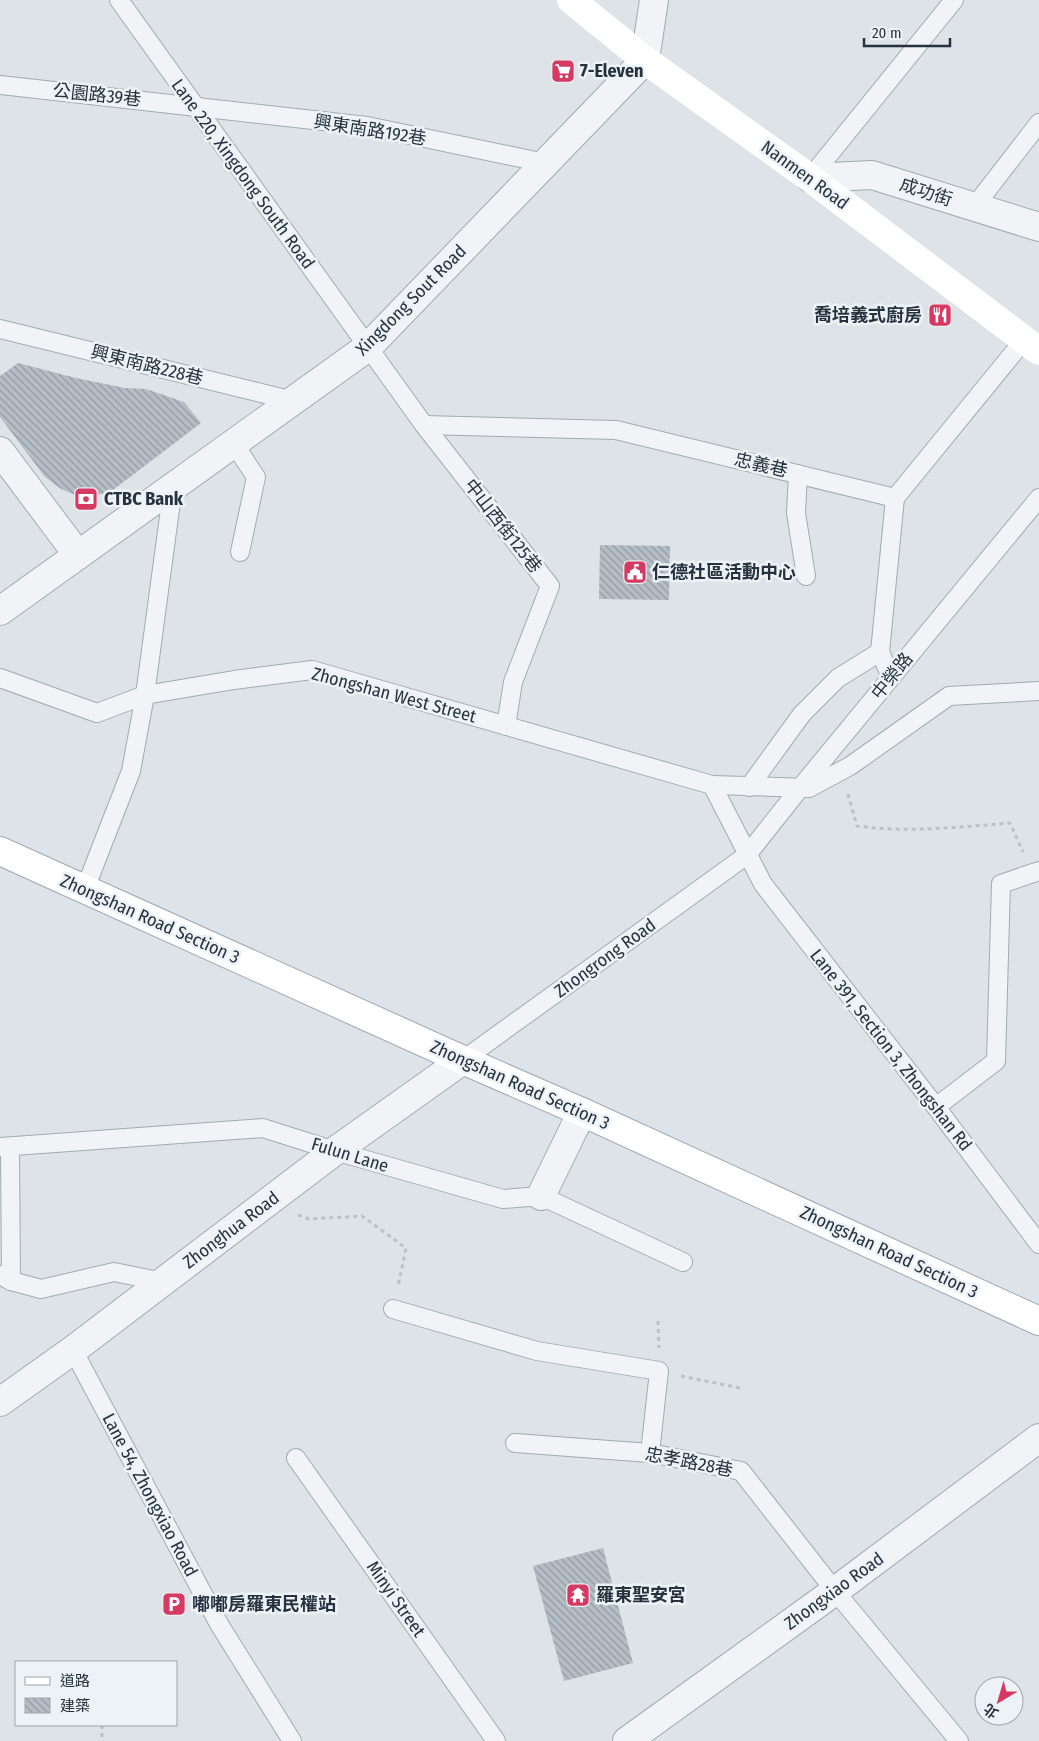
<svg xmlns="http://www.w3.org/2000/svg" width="1039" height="1741" viewBox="0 0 1039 1741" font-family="'Fira Sans Condensed','Noto Sans TC',sans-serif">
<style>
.building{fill:url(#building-back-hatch)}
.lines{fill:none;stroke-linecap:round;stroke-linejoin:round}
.lane-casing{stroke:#a3aab2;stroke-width:20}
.street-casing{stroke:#a3aab2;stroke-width:30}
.primary-casing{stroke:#9ca9b5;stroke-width:30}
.path{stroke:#bcc1c7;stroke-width:3;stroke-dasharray:4 4;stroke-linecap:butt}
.lane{stroke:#f1f3f6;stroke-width:18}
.street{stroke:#f1f3f6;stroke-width:28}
.secondary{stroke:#fff;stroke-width:28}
.primary{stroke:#fff;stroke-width:28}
.labels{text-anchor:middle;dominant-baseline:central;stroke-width:5;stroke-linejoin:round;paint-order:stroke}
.poi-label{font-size:18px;font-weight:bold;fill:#263240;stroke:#edf2f6;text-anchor:start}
.street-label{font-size:18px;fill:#263240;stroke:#edf2f6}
</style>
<defs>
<pattern id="building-back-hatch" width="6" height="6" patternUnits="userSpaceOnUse" patternTransform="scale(1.25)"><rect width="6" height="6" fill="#b5bdc5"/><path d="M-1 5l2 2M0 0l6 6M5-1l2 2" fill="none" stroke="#939aa1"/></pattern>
</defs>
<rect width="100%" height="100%" fill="#dee3e8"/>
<!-- building -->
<g class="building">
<polygon points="18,363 76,378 125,388 146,389 184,402 201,423 109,493 80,497 61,489 45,477 0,417 0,376"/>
<polygon points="600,545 670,546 669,600 599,599"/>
<polygon points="603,1548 633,1663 564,1681 533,1566"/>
</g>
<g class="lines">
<!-- lane casing -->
<g class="lane-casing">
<g id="lane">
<polyline points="119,0 424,425 550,586 513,682 506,726"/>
<polyline points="0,85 367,126 545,163"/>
<polyline points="810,178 954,0"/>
<polyline points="974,207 1039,123"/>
<polyline points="0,329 294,401"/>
<polyline points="424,425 616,430 895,498 1024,340"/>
<polyline points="234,444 256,477 240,552"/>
<polyline points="798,474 796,513 806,576"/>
<polyline points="891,677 880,652 895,498"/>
<polyline points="0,678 97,713 145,695 234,680 312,670 712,785 763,884 936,1107 1039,1244"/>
<polyline points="712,785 809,788 850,766 949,696 1039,691"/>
<polyline points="749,787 802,714 838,678 880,652"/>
<polyline points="85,889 131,771 145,695 173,487"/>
<polyline points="463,1060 747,855 800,788 1039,498"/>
<polyline points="936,1107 996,1061 1001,884 1039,871"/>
<polyline points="0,1147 263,1128 335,1151 503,1199 541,1196 683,1262"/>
<polyline points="10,1147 11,1281"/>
<polyline points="0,1275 11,1281 41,1289 114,1272 163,1282"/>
<polyline points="393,1309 537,1351 659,1371 650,1453"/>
<polyline points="73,1350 219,1624 292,1741"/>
<polyline points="515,1443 650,1453 741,1471 835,1591 959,1741"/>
<polyline points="296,1458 496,1741"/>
</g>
</g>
<!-- street casing -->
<g class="street-casing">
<g id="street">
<polyline points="810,178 872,175 1039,227"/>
<polyline points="0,451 78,555"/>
<polyline points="0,611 368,347 645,60 654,0"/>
<polyline points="541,1196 582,1112"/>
<polyline points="0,1402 73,1350 335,1151 463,1060"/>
<polyline points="627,1741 835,1591 1039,1438"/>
</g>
</g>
<!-- primary casing -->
<g class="primary-casing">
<polyline id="primary" points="0,851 463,1060 582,1112 1039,1321"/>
</g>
<!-- path -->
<g class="path">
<path d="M 848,794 L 857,826 C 908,833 959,827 1010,823 L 1023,852"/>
<polyline points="298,1215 309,1219 362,1216 406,1248 398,1287"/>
<polyline points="658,1321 659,1348"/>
<polyline points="681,1376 740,1388"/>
<polyline points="102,1725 102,1741"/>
</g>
<!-- lane -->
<use href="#lane" class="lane"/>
<!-- street -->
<use href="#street" class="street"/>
<!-- secondary -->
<polyline class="secondary" points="571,0 645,60 810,178 1039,351"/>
<!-- primary -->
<use href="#primary" class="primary"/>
</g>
<!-- icons -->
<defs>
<g id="supermarket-square" transform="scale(1.25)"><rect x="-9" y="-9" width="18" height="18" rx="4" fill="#d63a62" stroke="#edf2f6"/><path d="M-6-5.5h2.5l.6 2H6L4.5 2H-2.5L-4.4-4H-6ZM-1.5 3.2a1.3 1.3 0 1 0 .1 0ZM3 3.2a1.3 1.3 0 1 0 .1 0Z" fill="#fff"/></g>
<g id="restaurant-square" transform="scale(1.25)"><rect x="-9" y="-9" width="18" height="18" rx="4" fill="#d63a62" stroke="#edf2f6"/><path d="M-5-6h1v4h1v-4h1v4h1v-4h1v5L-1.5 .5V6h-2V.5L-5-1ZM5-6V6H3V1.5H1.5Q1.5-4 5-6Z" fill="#fff"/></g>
<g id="bank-square" transform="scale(1.25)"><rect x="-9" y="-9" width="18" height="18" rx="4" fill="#d63a62" stroke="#edf2f6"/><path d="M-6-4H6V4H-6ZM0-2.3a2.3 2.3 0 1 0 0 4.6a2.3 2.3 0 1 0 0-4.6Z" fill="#fff"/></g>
<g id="civic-square" transform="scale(1.25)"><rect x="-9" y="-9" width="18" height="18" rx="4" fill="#d63a62" stroke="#edf2f6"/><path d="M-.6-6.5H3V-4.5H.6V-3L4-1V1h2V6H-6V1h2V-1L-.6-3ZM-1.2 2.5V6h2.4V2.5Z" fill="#fff"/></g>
<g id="temple-square" transform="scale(1.25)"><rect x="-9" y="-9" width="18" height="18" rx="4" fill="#d63a62" stroke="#edf2f6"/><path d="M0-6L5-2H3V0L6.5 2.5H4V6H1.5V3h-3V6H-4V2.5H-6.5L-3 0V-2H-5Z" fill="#fff"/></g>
<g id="parking-square" transform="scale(1.25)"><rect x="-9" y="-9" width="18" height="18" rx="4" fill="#d63a62" stroke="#edf2f6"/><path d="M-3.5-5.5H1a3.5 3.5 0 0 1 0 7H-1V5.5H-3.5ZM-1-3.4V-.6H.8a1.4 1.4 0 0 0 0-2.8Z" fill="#fff"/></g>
</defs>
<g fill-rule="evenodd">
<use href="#supermarket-square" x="563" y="71"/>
<use href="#restaurant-square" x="940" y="315"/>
<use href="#bank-square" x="86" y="499"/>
<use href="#civic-square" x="635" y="572"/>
<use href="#temple-square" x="578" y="1595"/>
<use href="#parking-square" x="174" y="1604"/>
</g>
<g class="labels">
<!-- poi labels -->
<g class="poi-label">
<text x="580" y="71">7-Eleven</text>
<text x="922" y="315" text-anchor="end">喬培義式廚房</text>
<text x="104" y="499">CTBC Bank</text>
<text x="652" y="572">仁德社區活動中心</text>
<text x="596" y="1595">羅東聖安宮</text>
<text x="192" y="1604">嘟嘟房羅東民權站</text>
</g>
<!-- street labels -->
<g class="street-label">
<text transform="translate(97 95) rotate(6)">公園路39巷</text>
<text transform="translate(370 130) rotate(9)">興東南路192巷</text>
<text transform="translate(243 174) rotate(54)">Lane 220, Xingdong South Road</text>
<text transform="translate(805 175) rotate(36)">Nanmen Road</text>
<text transform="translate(926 192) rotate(18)">成功街</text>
<text transform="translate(411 300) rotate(-45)">Xingdong Sout Road</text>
<text transform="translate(147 365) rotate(14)">興東南路228巷</text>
<text transform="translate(761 465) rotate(13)">忠義巷</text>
<text transform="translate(503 526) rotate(52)">中山西街125巷</text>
<text transform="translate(892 676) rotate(-51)">中榮路</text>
<text transform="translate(394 695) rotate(15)">Zhongshan West Street</text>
<text transform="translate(150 919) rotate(24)">Zhongshan Road Section 3</text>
<text transform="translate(605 958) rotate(-36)">Zhongrong Road</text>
<text transform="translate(891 1050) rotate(52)">Lane 391, Section 3, Zhongshan Rd</text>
<text transform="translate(520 1085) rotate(24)">Zhongshan Road Section 3</text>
<text transform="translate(350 1155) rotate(17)">Fulun Lane</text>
<text transform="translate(231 1230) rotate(-37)">Zhonghua Road</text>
<text transform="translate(889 1252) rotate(25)">Zhongshan Road Section 3</text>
<text transform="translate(689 1462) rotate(11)">忠孝路28巷</text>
<text transform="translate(150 1495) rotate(62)">Lane 54, Zhongxiao Road</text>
<text transform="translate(834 1591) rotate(-36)">Zhongxiao Road</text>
<text transform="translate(396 1599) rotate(55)">Minyi Street</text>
</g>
</g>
<!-- legend -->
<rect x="15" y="1661" width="162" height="65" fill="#edf2f6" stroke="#9da5ad"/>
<rect x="25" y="1677" width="25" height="8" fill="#ffffff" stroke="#9da5ad"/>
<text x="60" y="1686" font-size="15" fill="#263240">道路</text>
<rect x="25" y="1698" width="25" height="15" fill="url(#building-back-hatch)" stroke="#9da5ad"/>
<text x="60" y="1711" font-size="15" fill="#263240">建築</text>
<!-- north arrow -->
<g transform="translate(999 1701) rotate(218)"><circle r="24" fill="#edf2f6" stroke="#9da5ad"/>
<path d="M0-4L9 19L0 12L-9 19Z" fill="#d63a62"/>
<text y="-8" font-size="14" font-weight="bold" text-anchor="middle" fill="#263240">北</text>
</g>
<!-- scale -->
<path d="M864 38v8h86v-8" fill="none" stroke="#263240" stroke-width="2.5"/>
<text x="872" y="38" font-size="15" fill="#263240" stroke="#edf2f6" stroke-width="4" paint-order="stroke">20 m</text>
</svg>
